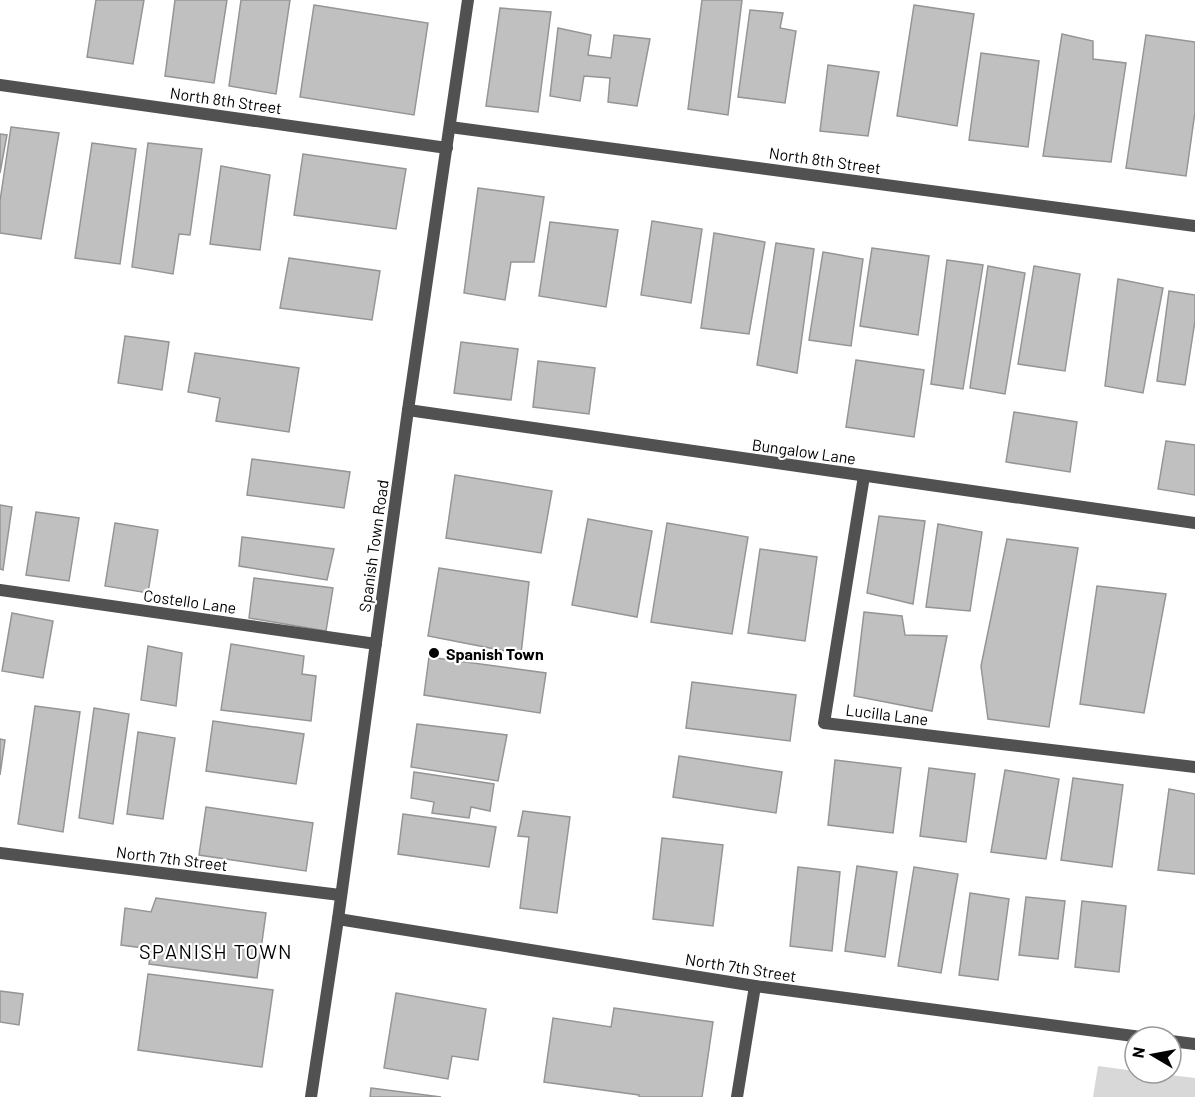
<svg xmlns="http://www.w3.org/2000/svg" width="1195" height="1097" viewBox="0 0 1195 1097" font-family="Barlow,sans-serif">
<style>
.green{fill:#d8d8d8}
.building{fill:#c0c0c0;stroke:#959595;stroke-width:1.5}
.lines{fill:none;stroke-linecap:round;stroke-linejoin:round}
.minor{stroke:#515151;stroke-width:12}
.tertiary{stroke:#515151;stroke-width:12}
.poi-dot{fill:#000;stroke:#fff;stroke-width:2}
.labels{text-anchor:middle;dominant-baseline:central;stroke-width:4.5;stroke-linejoin:round;paint-order:stroke}
.street-label{font-size:16px;fill:#000;stroke:#fff}
.poi-label{font-size:16px;font-weight:bold;fill:#000;stroke:#fff;text-anchor:start}
.quarter-label{font-size:20px;letter-spacing:1.5px;fill:#000;stroke:#fff}
</style>
<rect width="100%" height="100%" fill="#fff"/>
<!-- green -->
<polygon class="green" points="1098,1066 1135,1071 1135,1073 1154,1073 1195,1078 1195,1097 1093,1097"/>
<!-- building -->
<g class="building">
<polygon points="96,0 144,0 133,64 87,57"/>
<polygon points="175,0 227,0 214,83 165,76"/>
<polygon points="241,0 290,0 276,94 229,86"/>
<polygon points="702,0 742,0 728,115 688,109"/>
<polygon points="314,5 428,23 414,115 300,97"/>
<polygon points="914,5 974,14 957,126 897,116"/>
<polygon points="500,8 551,12 538,112 486,106"/>
<polygon points="750,10 783,13 780,28 796,31 785,103 738,97"/>
<polygon points="558,28 591,35 588,55 611,58 614,35 650,39 637,106 608,102 610,78 584,76 580,101 550,96"/>
<polygon points="1062,34 1093,41 1093,59 1126,63 1111,162 1043,156"/>
<polygon points="1146,35 1195,42 1195,112 1186,176 1126,168"/>
<polygon points="981,53 1039,61 1028,147 969,140"/>
<polygon points="828,65 879,72 868,136 820,131"/>
<polygon points="11,127 59,133 41,239 0,233 0,201"/>
<polygon points="0,134 7,135 0,173"/>
<polygon points="92,143 136,149 120,264 75,258"/>
<polygon points="148,143 202,149 190,235 179,234 173,274 132,267"/>
<polygon points="303,154 406,169 396,229 294,215"/>
<polygon points="221,166 270,175 260,250 210,244"/>
<polygon points="478,188 544,197 534,262 511,262 505,300 464,293"/>
<polygon points="652,221 702,229 691,303 641,295"/>
<polygon points="550,222 618,230 606,307 539,296"/>
<polygon points="714,233 765,242 749,334 701,328"/>
<polygon points="776,243 814,249 797,373 757,365"/>
<polygon points="872,248 929,256 918,335 860,326"/>
<polygon points="823,252 863,259 851,346 809,340"/>
<polygon points="289,258 380,271 372,320 280,308"/>
<polygon points="947,260 983,265 963,389 931,384"/>
<polygon points="988,266 1025,273 1005,394 970,388"/>
<polygon points="1034,266 1080,274 1065,371 1018,364"/>
<polygon points="1118,279 1163,288 1143,393 1105,386"/>
<polygon points="1169,291 1195,295 1195,321 1185,385 1157,381"/>
<polygon points="125,336 169,342 162,390 118,383"/>
<polygon points="461,342 518,349 511,400 454,393"/>
<polygon points="195,353 299,368 289,432 216,421 220,398 188,392"/>
<polygon points="856,360 924,370 914,437 846,427"/>
<polygon points="538,361 595,368 589,414 533,407"/>
<polygon points="1014,412 1077,422 1070,472 1006,462"/>
<polygon points="1166,441 1195,445 1195,495 1158,489"/>
<polygon points="252,459 350,472 344,508 247,495"/>
<polygon points="455,475 552,491 541,553 446,538"/>
<polygon points="0,505 12,507 3,570 0,569"/>
<polygon points="36,512 79,518 69,581 26,575"/>
<polygon points="879,516 925,521 913,604 867,593"/>
<polygon points="588,519 652,531 637,617 572,605"/>
<polygon points="115,523 158,530 148,593 105,586"/>
<polygon points="667,523 748,537 732,634 651,622"/>
<polygon points="938,524 982,532 970,611 926,607"/>
<polygon points="242,537 334,549 327,580 239,566"/>
<polygon points="1007,539 1078,548 1049,727 988,719 981,666"/>
<polygon points="760,549 817,557 805,641 748,633"/>
<polygon points="439,568 529,582 521,654 428,636"/>
<polygon points="254,578 333,588 326,631 249,618"/>
<polygon points="1097,586 1166,594 1144,713 1080,704"/>
<polygon points="864,612 902,616 905,635 947,636 932,711 854,696"/>
<polygon points="12,613 53,621 43,678 2,671"/>
<polygon points="231,644 304,656 302,674 316,676 311,721 221,710"/>
<polygon points="148,646 182,653 176,706 141,700"/>
<polygon points="429,657 546,673 540,713 424,695"/>
<polygon points="692,682 796,695 790,741 686,728"/>
<polygon points="35,706 80,712 63,832 18,824"/>
<polygon points="94,708 129,714 113,824 79,818"/>
<polygon points="213,721 304,734 296,784 206,771"/>
<polygon points="417,724 507,735 498,781 411,767"/>
<polygon points="138,732 175,738 163,819 127,814"/>
<polygon points="0,739 5,740 0,775"/>
<polygon points="679,756 782,772 776,813 673,797"/>
<polygon points="835,760 901,768 893,833 828,825"/>
<polygon points="929,768 975,774 966,842 920,836"/>
<polygon points="1005,770 1059,779 1046,859 991,852"/>
<polygon points="414,772 494,784 490,811 471,807 469,818 432,813 434,802 411,798"/>
<polygon points="1073,778 1123,785 1112,867 1061,860"/>
<polygon points="1169,789 1195,794 1195,874 1158,870"/>
<polygon points="206,807 313,823 306,871 199,855"/>
<polygon points="523,811 570,817 557,913 520,908 529,837 518,836"/>
<polygon points="403,814 496,827 489,867 398,854"/>
<polygon points="662,838 723,845 713,926 653,919"/>
<polygon points="857,866 897,872 885,957 845,951"/>
<polygon points="798,867 840,872 832,951 790,946"/>
<polygon points="914,867 958,874 941,973 898,966"/>
<polygon points="970,893 1009,899 998,980 959,975"/>
<polygon points="1026,897 1065,901 1058,959 1019,955"/>
<polygon points="156,898 266,913 257,978 149,964 151,949 121,945 125,908 151,912"/>
<polygon points="1082,901 1126,906 1119,972 1075,967"/>
<polygon points="148,974 273,990 262,1067 138,1050"/>
<polygon points="0,991 23,994 19,1025 0,1022"/>
<polygon points="396,993 486,1009 478,1060 452,1056 448,1079 384,1068"/>
<polygon points="614,1008 713,1022 702,1097 639,1097 639,1095 544,1082 553,1018 611,1027"/>
<polygon points="371,1088 441,1097 370,1097"/>
</g>
<g class="lines">
<!-- minor -->
<g class="minor">
<polyline points="0,85 447,148"/>
<polyline points="450,127 1195,226"/>
<polyline points="408,410 1195,523"/>
<polyline points="864,476 824,723 1195,767"/>
<polyline points="0,590 376,644"/>
<polyline points="0,853 340,895"/>
<polyline points="338,919 755,986 1141,1037"/>
<polyline points="1171,1041 1195,1044"/>
<polyline points="737,1097 755,986"/>
</g>
<!-- tertiary -->
<polyline class="tertiary" points="311,1097 338,919 408,410 468,0"/>
</g>
<!-- markers -->
<circle class="poi-dot" cx="434" cy="653" r="6"/>
<g class="labels">
<!-- street labels -->
<g class="street-label">
<text transform="translate(226 100) rotate(8)">North 8th Street</text>
<text transform="translate(825 160) rotate(8)">North 8th Street</text>
<text transform="translate(804 451) rotate(8)">Bungalow Lane</text>
<text transform="translate(373 546) rotate(-82)">Spanish Town Road</text>
<text transform="translate(190 601) rotate(8)">Costello Lane</text>
<text transform="translate(887 714) rotate(7)">Lucilla Lane</text>
<text transform="translate(172 858) rotate(7)">North 7th Street</text>
<text transform="translate(741 967) rotate(9)">North 7th Street</text>
</g>
<!-- poi labels -->
<g class="poi-label">
<text x="446" y="653">Spanish Town</text>
</g>
<!-- quarter labels -->
<g class="quarter-label">
<text x="216" y="951">SPANISH TOWN</text>
</g>
</g>
<!-- north arrow -->
<g transform="translate(1153 1055) rotate(280)"><circle r="28" fill="#ffffff" stroke="#999999" stroke-width="1.5"/>
<path d="M0-4.5L10 22L0 15L-10 22Z" fill="#000000"/>
<text y="-9" font-size="16" font-weight="bold" text-anchor="middle" fill="#000000">N</text>
</g>
</svg>
